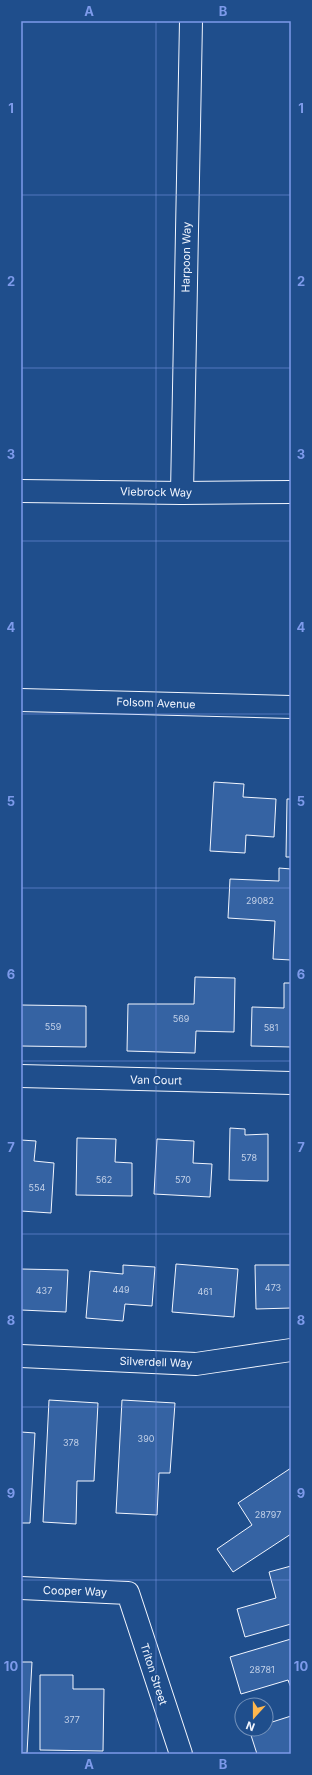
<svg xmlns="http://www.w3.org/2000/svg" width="312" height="1775" viewBox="0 0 312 1775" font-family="Inter,sans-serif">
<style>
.building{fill:#3563a3;stroke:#f2f6ff}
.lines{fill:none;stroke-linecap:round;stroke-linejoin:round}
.minor-casing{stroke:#f2f6ff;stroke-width:24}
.minor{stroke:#1f4e8c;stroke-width:22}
.grid{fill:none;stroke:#7d9aea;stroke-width:1;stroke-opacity:0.55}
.labels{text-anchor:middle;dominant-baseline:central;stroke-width:3;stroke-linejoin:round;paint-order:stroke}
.number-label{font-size:9px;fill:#c3d1e8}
.street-label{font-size:11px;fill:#f2f6ff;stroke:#1f4e8c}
.neatline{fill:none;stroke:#7d9aea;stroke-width:1.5}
.grid-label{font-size:13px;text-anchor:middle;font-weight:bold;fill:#7d9aea}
</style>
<rect width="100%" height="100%" fill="#1f4e8c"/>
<!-- building -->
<g class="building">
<polygon points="214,782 244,784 243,797 276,799 274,837 246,835 245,853 210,851"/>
<polygon points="287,799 291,799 291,857 286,857"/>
<polygon points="279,868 291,869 291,960 273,959 275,921 228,918 230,879 279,881"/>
<polygon points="195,977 235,978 234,1032 196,1031 195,1053 127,1051 128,1004 194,1004"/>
<polygon points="284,983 291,983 291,1047 251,1046 252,1007 284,1008"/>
<polygon points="21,1005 86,1006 86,1047 21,1046"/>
<polygon points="230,1128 245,1129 245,1135 268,1134 268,1181 229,1180"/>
<polygon points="77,1138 116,1139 115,1162 132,1163 132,1196 76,1195"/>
<polygon points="157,1139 194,1141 193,1163 212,1164 210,1197 154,1194"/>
<polygon points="21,1140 36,1141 34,1161 54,1163 51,1213 21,1211"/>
<polygon points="176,1264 238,1269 234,1317 172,1312"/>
<polygon points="123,1265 155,1267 152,1306 125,1304 123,1321 86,1318 90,1271 123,1274"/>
<polygon points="255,1265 291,1265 291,1308 256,1309"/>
<polygon points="21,1269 68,1270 66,1312 21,1310"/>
<polygon points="49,1400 98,1403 94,1481 77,1481 76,1524 43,1522"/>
<polygon points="122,1400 175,1403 170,1473 159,1473 157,1515 116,1513"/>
<polygon points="21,1432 35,1433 30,1523 21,1523"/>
<polygon points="291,1468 291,1534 233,1572 217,1549 252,1525 238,1503"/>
<polygon points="291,1566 291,1624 245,1637 237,1609 276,1598 269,1572"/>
<polygon points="291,1639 291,1688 288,1680 241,1694 230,1657"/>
<polygon points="21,1662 32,1662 27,1753 21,1753"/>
<polygon points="40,1675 73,1675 73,1689 104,1689 103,1751 40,1750"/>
<polygon points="291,1716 291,1754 257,1754 249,1729 266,1729 266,1724"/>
</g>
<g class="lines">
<!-- minor casing -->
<g class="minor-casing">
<g id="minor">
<polyline points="21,491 182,493 291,492"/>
<polyline points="182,493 191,21"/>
<polyline points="21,700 291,707"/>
<polyline points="21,1076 291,1083"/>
<polyline points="21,1356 196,1364 291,1350"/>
<polyline points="21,1588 128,1593 181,1754"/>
</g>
</g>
<!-- minor -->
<use href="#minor" class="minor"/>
</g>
<!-- grid -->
<path class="grid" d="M 156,21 L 156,1754M 21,195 L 291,195M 21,368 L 291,368M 21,541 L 291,541M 21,714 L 291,714M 21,888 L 291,888M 21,1061 L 291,1061M 21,1234 L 291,1234M 21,1407 L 291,1407M 21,1580 L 291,1580"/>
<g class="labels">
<!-- number labels -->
<g class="number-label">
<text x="260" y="900">29082</text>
<text x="181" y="1018">569</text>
<text x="53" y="1026">559</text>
<text x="271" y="1027">581</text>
<text x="249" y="1157">578</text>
<text x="104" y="1179">562</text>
<text x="183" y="1179">570</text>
<text x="37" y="1187">554</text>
<text x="273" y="1287">473</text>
<text x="121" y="1289">449</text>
<text x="44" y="1290">437</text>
<text x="205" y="1291">461</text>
<text x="146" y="1438">390</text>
<text x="71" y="1442">378</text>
<text x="268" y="1514">28797</text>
<text x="262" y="1669">28781</text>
<text x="72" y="1719">377</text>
</g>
<!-- street labels -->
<g class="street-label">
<text transform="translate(186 257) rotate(-89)">Harpoon Way</text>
<text transform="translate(156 492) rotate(1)">Viebrock Way</text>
<text transform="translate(156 703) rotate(2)">Folsom Avenue</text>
<text transform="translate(156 1080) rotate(1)">Van Court</text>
<text transform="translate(156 1362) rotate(2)">Silverdell Way</text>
<text transform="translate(75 1591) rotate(2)">Cooper Way</text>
<text transform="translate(154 1674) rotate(72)">Triton Street</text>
</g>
</g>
<!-- border -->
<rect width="312" height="1775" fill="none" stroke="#1f4e8c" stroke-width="44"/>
<!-- north arrow -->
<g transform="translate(254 1717) rotate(201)"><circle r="19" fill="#1f4e8c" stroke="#7391ba"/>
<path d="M0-3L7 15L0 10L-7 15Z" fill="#ffb74d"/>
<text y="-6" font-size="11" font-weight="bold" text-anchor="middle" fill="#f2f6ff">N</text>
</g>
<rect x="22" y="22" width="268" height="1731" class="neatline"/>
<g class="grid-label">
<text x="89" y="16">A</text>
<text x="223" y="16">B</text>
<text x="11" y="113">1</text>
<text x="301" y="113">1</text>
<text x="11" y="286">2</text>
<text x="301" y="286">2</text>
<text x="11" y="459">3</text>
<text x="301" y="459">3</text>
<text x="11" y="632">4</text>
<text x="301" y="632">4</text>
<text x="11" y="806">5</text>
<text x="301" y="806">5</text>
<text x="11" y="979">6</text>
<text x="301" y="979">6</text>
<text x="11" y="1152">7</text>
<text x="301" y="1152">7</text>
<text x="11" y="1325">8</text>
<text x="301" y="1325">8</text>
<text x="11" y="1498">9</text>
<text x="301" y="1498">9</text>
<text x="11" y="1671">10</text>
<text x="301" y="1671">10</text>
<text x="89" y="1769">A</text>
<text x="223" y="1769">B</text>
</g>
</svg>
